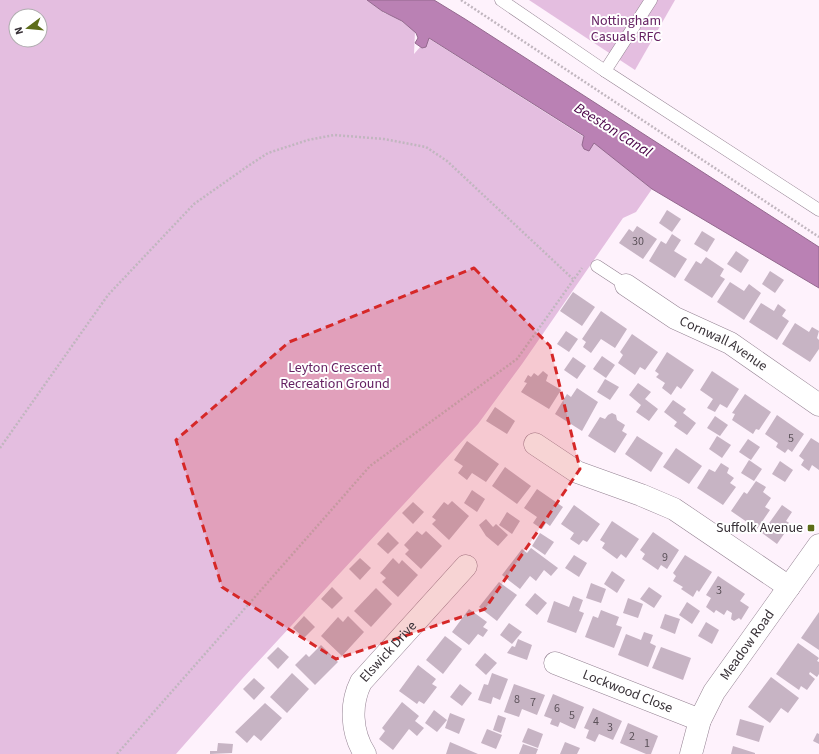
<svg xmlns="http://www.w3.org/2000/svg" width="819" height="754" viewBox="0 0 819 754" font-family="'Source Sans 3',sans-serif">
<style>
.green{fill:#e4bee0;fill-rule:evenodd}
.water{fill:#ba81b4;stroke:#93698e}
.building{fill:#c7b4c4}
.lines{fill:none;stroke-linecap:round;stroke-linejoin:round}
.service-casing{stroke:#948292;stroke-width:13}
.minor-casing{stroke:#948292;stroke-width:23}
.tertiary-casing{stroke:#948292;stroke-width:23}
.path{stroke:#c1b6bf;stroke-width:2.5;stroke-dasharray:2 2;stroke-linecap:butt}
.service{stroke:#fff;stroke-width:12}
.minor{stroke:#fff;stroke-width:22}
.tertiary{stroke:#fff;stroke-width:22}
.marked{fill:#d62828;fill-opacity:0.2;stroke:#d62828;stroke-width:3;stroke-dasharray:8 5;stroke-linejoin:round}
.poi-dot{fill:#5d6d19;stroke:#fff;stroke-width:1.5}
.labels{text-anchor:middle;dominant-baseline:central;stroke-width:4;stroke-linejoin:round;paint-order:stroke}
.number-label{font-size:12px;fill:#5c525a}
.park-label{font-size:14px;fill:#652162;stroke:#fff}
.street-label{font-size:14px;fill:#383137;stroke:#fff}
.poi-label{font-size:14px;fill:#383137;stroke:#fff;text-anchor:end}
.water-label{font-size:15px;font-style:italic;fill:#480046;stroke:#fff}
</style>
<rect width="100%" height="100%" fill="#fef2fc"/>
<!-- green -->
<g class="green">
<path d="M 0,0 L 368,0 L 384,13 L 396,17 L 415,31 L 414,54 L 428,38 L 584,137 L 589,150 L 594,142 L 652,189 L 636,212 L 623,218 L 522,364 L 478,424 L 242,679 L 176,754 L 0,754 ZM 16,16 L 40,16 L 40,40 L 16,40 Z"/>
<polygon points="529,0 675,0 635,70"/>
</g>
<!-- water -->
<polygon class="water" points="367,0 434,0 465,19 819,247 819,288 652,189 594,143 589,151 584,149 582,145 584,136 429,38 426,47 422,48 415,43 418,38 416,33 402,21 382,11"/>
<!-- building -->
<g class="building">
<polygon points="667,210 681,219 672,232 659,223"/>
<polygon points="637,226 657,239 643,259 619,243 629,229 633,232"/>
<polygon points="702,231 715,239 707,252 694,244"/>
<polygon points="672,234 681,240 674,251 687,259 675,278 649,261 661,241 666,244"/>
<polygon points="736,251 749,260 741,273 727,264"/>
<polygon points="706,257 724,269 720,276 725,279 712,298 684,280 696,261 701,264"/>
<polygon points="770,271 784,280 775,293 762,284"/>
<polygon points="730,282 744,291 749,284 761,293 744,320 717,302"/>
<polygon points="573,292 595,307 582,326 560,311"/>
<polygon points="761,303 774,311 778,304 786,310 782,316 789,321 777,340 749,322"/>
<polygon points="601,311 627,329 615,348 601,339 591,353 583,347 586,342 582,339"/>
<polygon points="795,323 809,332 812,327 819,331 817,338 819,340 819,349 810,362 782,344"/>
<polygon points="566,331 578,339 569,352 557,344"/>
<polygon points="632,334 658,352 645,370 640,367 635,375 618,363 623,355 620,352"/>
<polygon points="667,352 694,370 681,389 677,386 671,395 662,388 665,383 656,377 659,374 655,371"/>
<polygon points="602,356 615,365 606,378 593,369"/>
<polygon points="573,357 586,366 577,379 564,370"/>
<polygon points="543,371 548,375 546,381 561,390 549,409 521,392 527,383 524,382 528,375 531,377 534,373 538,376"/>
<polygon points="712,371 739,389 727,408 720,404 715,412 707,408 713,399 700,390"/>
<polygon points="605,379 619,387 610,400 597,392"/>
<polygon points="638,383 651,392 645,399 658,409 649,421 636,412 641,405 629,395"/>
<polygon points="577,388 598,402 582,431 555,414 567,394 571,397"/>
<polygon points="745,394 771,412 759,430 756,429 753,434 732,420 735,414 732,413"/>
<polygon points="673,400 686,409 683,413 696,423 687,435 674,426 677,422 664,412"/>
<polygon points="495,407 515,421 507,434 486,421"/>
<polygon points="612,413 616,415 617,420 625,425 622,431 627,434 615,453 588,436 600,417 605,419 608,415"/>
<polygon points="777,415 804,434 792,452 788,449 785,453 776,447 778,443 765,434"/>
<polygon points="715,416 728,425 720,436 707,428"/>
<polygon points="637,436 663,453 651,472 625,454"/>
<polygon points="717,436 731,445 722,458 709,449"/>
<polygon points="811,438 819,443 819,470 812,465 809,471 801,465 804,460 799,456"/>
<polygon points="748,439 760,447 751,460 739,452"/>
<polygon points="467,441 499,464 486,482 472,473 467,480 458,473 463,466 454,460"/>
<polygon points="676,448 702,466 689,484 663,467"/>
<polygon points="749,460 762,469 754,481 741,473"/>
<polygon points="780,461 793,470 785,482 772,474"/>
<polygon points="721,463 729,468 727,473 734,478 730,483 736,487 723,505 697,488 709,469 715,472"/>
<polygon points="505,467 531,486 517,504 492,486"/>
<polygon points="756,481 766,487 763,492 771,498 765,507 770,510 757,529 731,511 744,492 747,494"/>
<polygon points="537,489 563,507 550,526 546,523 542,529 533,523 537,517 524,508"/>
<polygon points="472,490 485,499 477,512 464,503"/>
<polygon points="452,501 469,516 449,540 432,524 436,520 432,517 444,502 448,505"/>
<polygon points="413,502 424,512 413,524 402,513"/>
<polygon points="574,505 600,524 587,542 583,540 579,545 570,539 574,533 561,524"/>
<polygon points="782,505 792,512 786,521 791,524 777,544 762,533"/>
<polygon points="507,512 520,521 512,534 499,525"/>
<polygon points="486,519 493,527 496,524 508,535 498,546 486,536 479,525"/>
<polygon points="612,521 639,539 626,558 621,554 617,559 602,548 605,543 600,540"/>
<polygon points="417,531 422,535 426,531 442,546 421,569 405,554 409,550 404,545"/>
<polygon points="388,532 399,543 388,554 377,544"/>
<polygon points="653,532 679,550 667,569 661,565 658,570 642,559 645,554 640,550"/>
<polygon points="540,533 554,542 545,555 532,546"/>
<polygon points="531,548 558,568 551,576 544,570 536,581 530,576 520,589 502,575 522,549 527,553"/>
<polygon points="574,555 587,563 579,577 565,568"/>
<polygon points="685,555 712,572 699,592 697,590 693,597 681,589 683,587 673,581 676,576 673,573"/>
<polygon points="360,558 371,568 360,580 349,569"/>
<polygon points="393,558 399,564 402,560 418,575 398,597 382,582 386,578 380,573"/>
<polygon points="612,571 625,580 617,593 604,584"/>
<polygon points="718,576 745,594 740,601 749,607 741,620 739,618 734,621 731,619 732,613 727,610 724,615 716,610 714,613 706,607 711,598 706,595"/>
<polygon points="499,582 517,595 497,621 479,607"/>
<polygon points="591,583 606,589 601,603 586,598"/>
<polygon points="332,587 343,598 332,609 321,599"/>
<polygon points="649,587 662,596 654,608 640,599"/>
<polygon points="376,588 392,604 371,627 354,611"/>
<polygon points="535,593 547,603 537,615 525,605"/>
<polygon points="573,596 583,600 579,611 584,613 576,633 547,622 554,601 569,607"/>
<polygon points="628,598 643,604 638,618 623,613"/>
<polygon points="687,602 700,611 692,624 679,615"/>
<polygon points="469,609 487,622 483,627 488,630 483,637 478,634 469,645 452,632"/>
<polygon points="601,610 619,617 616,625 622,627 614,648 585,637 593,616 598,618"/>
<polygon points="819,612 819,650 801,638"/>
<polygon points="665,614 680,619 675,634 660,628"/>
<polygon points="304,616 315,627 304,638 293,628"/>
<polygon points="348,616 364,632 342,656 321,636 338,617 343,622"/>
<polygon points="706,622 719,630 712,644 698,636"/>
<polygon points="509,623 522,632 512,644 500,635"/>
<polygon points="644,632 653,635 650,643 656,646 648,667 618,655 626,634 641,640"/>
<polygon points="445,636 462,649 443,674 426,660"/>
<polygon points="518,639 532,645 527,660 507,653 512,646 515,647"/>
<polygon points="798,643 819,658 817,661 819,662 819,674 817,677 810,672 809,674 815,679 807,690 801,686 799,690 776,674"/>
<polygon points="321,645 338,662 315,685 295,665 306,654 309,657"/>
<polygon points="278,647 289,657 278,669 267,658"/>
<polygon points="661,647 691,658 683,680 652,668"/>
<polygon points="485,653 497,663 486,675 475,665"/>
<polygon points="418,665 436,679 432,684 437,687 424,704 419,701 417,704 399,691"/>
<polygon points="292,673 309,689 287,713 270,697"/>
<polygon points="492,673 508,679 500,700 493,697 491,704 478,700 484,684 488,685"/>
<polygon points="771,677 799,698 788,713 781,708 770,723 748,707"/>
<polygon points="254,678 265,688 254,700 243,689"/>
<polygon points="460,684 472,693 462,706 450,697"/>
<polygon points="514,684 545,695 537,715 522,709 519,717 504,712"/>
<polygon points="553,694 584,707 575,729 560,722 558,727 550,724 552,719 544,716"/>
<polygon points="402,702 419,716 415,721 424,728 417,736 409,729 393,750 379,739 385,731 382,728"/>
<polygon points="265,703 282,718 261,741 254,735 247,743 235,732"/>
<polygon points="593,708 622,721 613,740 599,734 595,742 586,738 589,730 584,728"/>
<polygon points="434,710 447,720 437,732 425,723"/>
<polygon points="450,713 465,719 459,734 445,728"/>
<polygon points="498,715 506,718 501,733 493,730"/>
<polygon points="740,719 764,726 759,742 736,735"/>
<polygon points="628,723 658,736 651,754 646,754 620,743"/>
<polygon points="528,728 543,734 538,748 522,742"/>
<polygon points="487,729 502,735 496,749 481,743"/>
<polygon points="817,733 819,734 819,744 813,741"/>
<polygon points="450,742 478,754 446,754"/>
<polygon points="565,742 580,748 577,754 560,754"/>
<polygon points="218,743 233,744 232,753 210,754 210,751 217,751"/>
<polygon points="523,744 538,749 536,754 519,754"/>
<polygon points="733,746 755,753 755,754 731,754"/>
</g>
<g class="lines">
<!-- service casing -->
<g class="service-casing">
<g id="service">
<polyline points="501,0 605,71 819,210"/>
<polyline points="605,71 651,0"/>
<polyline points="597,266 626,285"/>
</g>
</g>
<!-- minor casing -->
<g class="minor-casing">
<g id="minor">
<path id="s1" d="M 626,285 L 675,318 L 730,343 L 819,405"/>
<polyline points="535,444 577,472 641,495 674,509 789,587"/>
<path id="s2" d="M 555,663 L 700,720"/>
<path id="s3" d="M 365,754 C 351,732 350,704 361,682 L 466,566"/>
</g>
</g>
<!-- tertiary casing -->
<g class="tertiary-casing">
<g id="tertiary">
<path id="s4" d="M 691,754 L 700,720 L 714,692 L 819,545"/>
</g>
</g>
<!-- path -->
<g class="path">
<polyline points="461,0 819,237"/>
<polyline points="0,448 108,295 194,204 248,166 268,153 308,140 334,135 384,139 426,147 447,161 573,279"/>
<polyline points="117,754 370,466 517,359 582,268"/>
</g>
<!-- service -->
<use href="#service" class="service"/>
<!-- minor -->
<use href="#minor" class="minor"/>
<!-- tertiary -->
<use href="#tertiary" class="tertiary"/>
</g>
<!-- marked area -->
<path class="marked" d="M 474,268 L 550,346 L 580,469 L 485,609 L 336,659 L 222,587 L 176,440 L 289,342 Z"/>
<!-- markers -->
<rect class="poi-dot" x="807" y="524" width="8" height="8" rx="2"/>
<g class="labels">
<!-- number labels -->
<g class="number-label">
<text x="638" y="241">30</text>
<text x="791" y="438">5</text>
<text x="665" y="557">9</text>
<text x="719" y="590">3</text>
<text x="517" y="699">8</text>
<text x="533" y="702">7</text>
<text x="557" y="708">6</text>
<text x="572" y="715">5</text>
<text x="596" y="721">4</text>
<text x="610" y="727">3</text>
<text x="632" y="736">2</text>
<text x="647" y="743">1</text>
</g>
<!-- park labels -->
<g class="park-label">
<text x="626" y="21">Nottingham<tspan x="626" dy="16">Casuals RFC</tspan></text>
<text x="335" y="368">Leyton Crescent<tspan x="335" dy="16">Recreation Ground</tspan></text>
</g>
<!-- street labels -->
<g class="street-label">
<text stroke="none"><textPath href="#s1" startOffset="114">Cornwall Avenue</textPath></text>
<text stroke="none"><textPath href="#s4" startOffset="124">Meadow Road</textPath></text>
<text stroke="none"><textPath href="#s3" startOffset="116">Elswick Drive</textPath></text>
<text stroke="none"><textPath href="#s2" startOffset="78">Lockwood Close</textPath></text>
</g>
<!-- poi labels -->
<g class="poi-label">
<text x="803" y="528">Suffolk Avenue</text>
</g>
<!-- water labels -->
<g class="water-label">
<text transform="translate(613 130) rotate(32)">Beeston Canal</text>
</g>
</g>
<!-- north arrow -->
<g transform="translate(28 28) rotate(254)"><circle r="19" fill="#ffffff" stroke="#afadaf"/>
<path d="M0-3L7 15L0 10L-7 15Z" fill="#5d6d19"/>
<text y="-6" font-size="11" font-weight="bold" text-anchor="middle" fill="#383137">N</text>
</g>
</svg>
